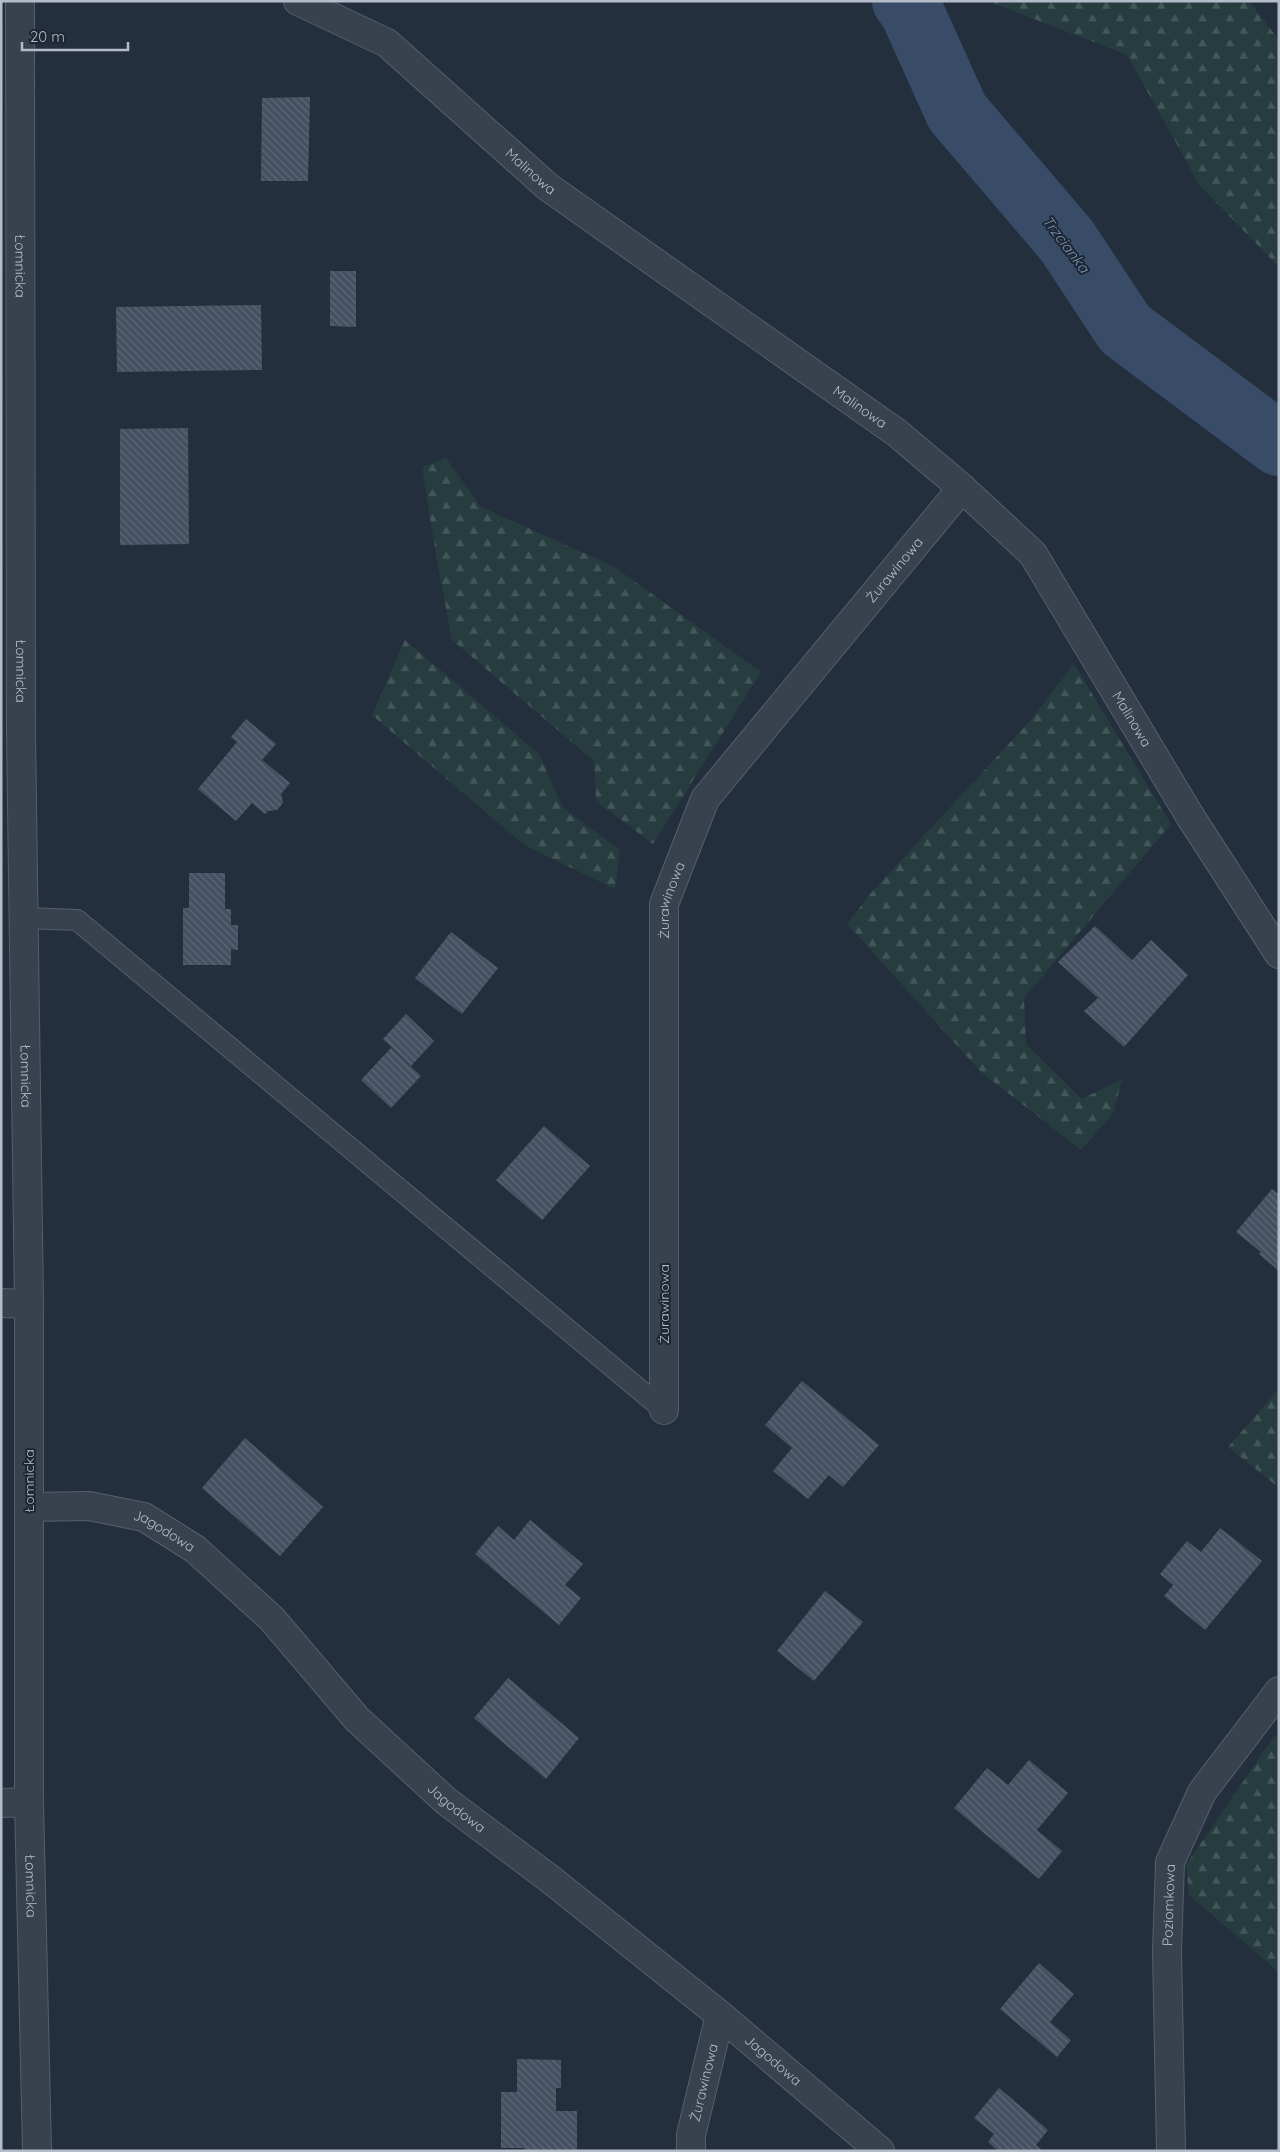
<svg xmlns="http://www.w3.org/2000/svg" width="1280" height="2152" viewBox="0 0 1280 2152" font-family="Quicksand,sans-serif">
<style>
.forest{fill:url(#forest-firs)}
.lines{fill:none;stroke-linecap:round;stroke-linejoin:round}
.river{stroke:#394c67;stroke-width:64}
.building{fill:url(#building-back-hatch)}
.service-casing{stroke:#565f6c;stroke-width:22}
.minor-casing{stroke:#565f6c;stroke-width:30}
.service{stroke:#38414e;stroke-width:20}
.minor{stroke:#38414e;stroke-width:28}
.labels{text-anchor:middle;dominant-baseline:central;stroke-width:4;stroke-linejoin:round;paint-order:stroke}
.street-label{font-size:14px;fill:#b4bcc9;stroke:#1d2633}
.water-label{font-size:15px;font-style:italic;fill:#7c92b1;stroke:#1d2633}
</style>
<defs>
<pattern id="forest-firs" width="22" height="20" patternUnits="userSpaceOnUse" patternTransform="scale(1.25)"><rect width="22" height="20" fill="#263c3f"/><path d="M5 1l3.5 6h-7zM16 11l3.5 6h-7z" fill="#435659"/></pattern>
<pattern id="building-back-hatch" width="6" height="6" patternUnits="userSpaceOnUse" patternTransform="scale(1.25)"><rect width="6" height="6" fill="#455162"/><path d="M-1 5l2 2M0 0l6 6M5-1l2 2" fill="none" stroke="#5d6877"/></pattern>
</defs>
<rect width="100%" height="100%" fill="#242f3e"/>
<!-- forest -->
<g class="forest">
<polygon points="988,1 1249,1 1279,40 1279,267 1200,186 1127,55"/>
<polygon points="446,458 481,507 613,566 761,672 653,844 596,801 594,761 452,640 437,561 422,467"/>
<polygon points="405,640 539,754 563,808 620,850 615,889 524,845 372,715"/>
<polygon points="1074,664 1171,824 1024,998 1026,1044 1082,1099 1122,1079 1114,1112 1081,1150 981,1072 847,924 870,894 1030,721"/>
<polygon points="1279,1389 1279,1488 1228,1447"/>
<polygon points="1275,1735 1279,1738 1279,1972 1189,1895 1186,1865"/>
</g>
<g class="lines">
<!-- river -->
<polyline class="river" points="904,1 912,12 957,112 1067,241 1125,329 1279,444"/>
</g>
<!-- building -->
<g class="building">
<polygon points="310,97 308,181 261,181 262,98"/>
<polygon points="330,271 356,271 356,327 330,326"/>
<polygon points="261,305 262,370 117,372 116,307"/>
<polygon points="188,428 189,544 120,545 120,429"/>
<polygon points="246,719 276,744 262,760 290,783 281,794 283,803 277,810 268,811 265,814 252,803 236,821 198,789 237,742 231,737"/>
<polygon points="189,873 225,873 225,909 231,909 231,925 238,925 238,950 231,949 231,965 183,965 183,908 189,908"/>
<polygon points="1095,926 1132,960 1151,940 1188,975 1124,1047 1084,1011 1098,998 1058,962"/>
<polygon points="451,932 498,968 462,1014 415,978"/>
<polygon points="406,1014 434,1041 411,1066 383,1039"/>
<polygon points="391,1048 421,1076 391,1108 361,1080"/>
<polygon points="544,1126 590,1166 542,1220 496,1180"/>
<polygon points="1272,1189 1279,1195 1279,1271 1259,1254 1261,1252 1236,1232"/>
<polygon points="802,1381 879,1445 843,1487 829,1475 808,1499 773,1471 792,1448 765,1425"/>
<polygon points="245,1438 323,1507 280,1556 202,1488"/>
<polygon points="530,1520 583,1564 565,1585 581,1598 559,1625 475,1554 498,1526 514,1540"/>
<polygon points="1220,1528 1262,1561 1205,1630 1164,1596 1173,1585 1160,1574 1187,1541 1201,1552"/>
<polygon points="825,1591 863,1622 814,1681 777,1651"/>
<polygon points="508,1678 579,1738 546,1779 474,1718"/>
<polygon points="1029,1760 1068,1793 1037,1830 1062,1851 1039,1879 954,1808 987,1768 1008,1785"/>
<polygon points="1039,1963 1074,1994 1050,2022 1071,2040 1057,2057 1000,2009"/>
<polygon points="517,2059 561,2060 561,2088 556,2088 556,2111 577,2111 577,2151 524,2151 524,2148 501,2148 501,2092 517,2092"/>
<polygon points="999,2088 1048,2130 1036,2145 1043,2151 998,2151 988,2142 994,2134 974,2118"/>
</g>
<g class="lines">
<!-- service casing -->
<g class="service-casing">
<polyline id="service" points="25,918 77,920 664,1410"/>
</g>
<!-- minor casing -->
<g class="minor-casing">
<g id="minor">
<path id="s1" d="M 20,1 L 21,733 L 29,1304 L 29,1802 L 37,2151"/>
<path id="s2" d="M 298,1 L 387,43 L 548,187 L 897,433 L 962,488 L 1033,554 L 1190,816 L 1279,954"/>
<polyline points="1,1303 29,1304"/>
<path id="s3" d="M 664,1410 L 664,904 L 705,799 L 962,488"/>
<path id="s4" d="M 29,1507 L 89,1506 L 144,1517 L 195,1549 L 272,1619 L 357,1719 L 446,1801 L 550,1879 L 720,2015 L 880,2151"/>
<polyline points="1,1803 29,1802"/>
<path id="s5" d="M 691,2151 L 691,2135 L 720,2015"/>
<path id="s6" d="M 1171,2151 L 1167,1951 L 1170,1862 L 1202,1792 L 1279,1691"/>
</g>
</g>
<!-- service -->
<use href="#service" class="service"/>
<!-- minor -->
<use href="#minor" class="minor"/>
</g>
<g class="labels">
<!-- street labels -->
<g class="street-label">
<text stroke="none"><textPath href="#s2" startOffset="291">Malinowa</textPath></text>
<text stroke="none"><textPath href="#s1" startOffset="265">Łomnicka</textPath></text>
<text stroke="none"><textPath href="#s2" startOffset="696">Malinowa</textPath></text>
<text stroke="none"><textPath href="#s3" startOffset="916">Żurawinowa</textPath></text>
<text stroke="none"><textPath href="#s1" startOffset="670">Łomnicka</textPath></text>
<text stroke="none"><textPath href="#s2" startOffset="1116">Malinowa</textPath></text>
<text stroke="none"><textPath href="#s3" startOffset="511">Żurawinowa</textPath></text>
<text stroke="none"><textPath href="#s1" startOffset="1075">Łomnicka</textPath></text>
<text transform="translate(664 1304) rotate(-90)">Żurawinowa</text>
<text transform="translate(29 1481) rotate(-90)">Łomnicka</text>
<text stroke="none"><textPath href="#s4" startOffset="140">Jagodowa</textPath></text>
<text stroke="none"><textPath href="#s4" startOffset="545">Jagodowa</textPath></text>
<text stroke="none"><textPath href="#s1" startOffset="1885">Łomnicka</textPath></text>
<text stroke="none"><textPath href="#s6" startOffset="246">Poziomkowa</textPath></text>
<text stroke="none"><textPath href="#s4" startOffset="950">Jagodowa</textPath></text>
<text stroke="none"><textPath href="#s5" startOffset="70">Żurawinowa</textPath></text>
</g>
<!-- water labels -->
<g class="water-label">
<text transform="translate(1066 244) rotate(53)">Trzcianka</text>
</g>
</g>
<!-- border -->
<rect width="1280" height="2152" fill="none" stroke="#b4bcc9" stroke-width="5"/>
<!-- scale -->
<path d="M22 42v8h106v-8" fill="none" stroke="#b4bcc9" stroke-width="2.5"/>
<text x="30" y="42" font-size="15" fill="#b4bcc9" stroke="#1d2633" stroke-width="4" paint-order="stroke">20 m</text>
</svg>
